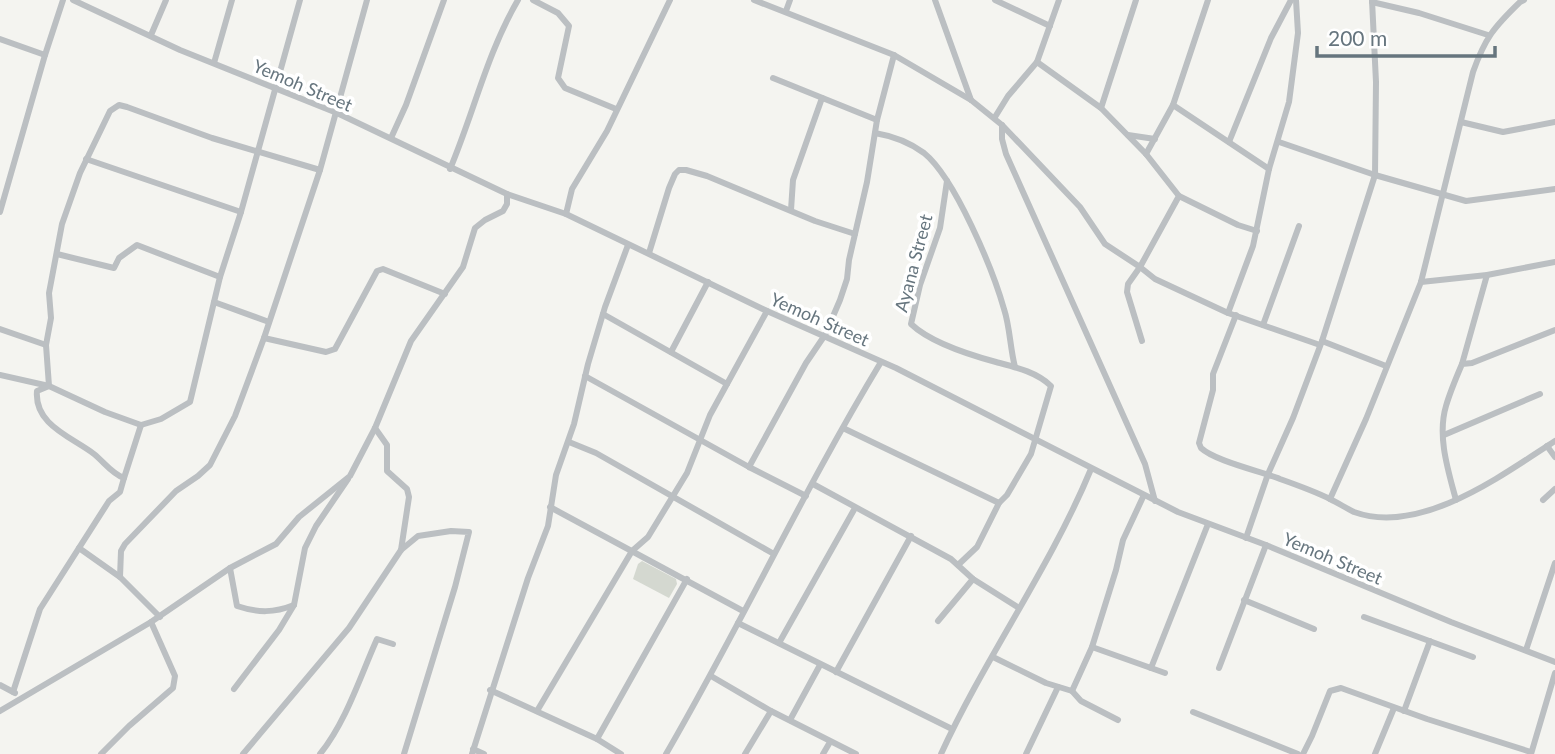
<svg xmlns="http://www.w3.org/2000/svg" width="1555" height="754" viewBox="0 0 1555 754" font-family="Lato,sans-serif">
<style>
.green{fill:#d4d8d0}
.lines{fill:none;stroke-linecap:round;stroke-linejoin:round}
.minor{stroke:#bbbfc2;stroke-width:6}
.labels{text-anchor:middle;dominant-baseline:central;stroke-width:7;stroke-linejoin:round;paint-order:stroke}
.street-label{font-size:18px;fill:#66757e;stroke:#fff}
</style>
<rect width="100%" height="100%" fill="#f4f4f0"/>
<!-- green -->
<polygon class="green" points="642,561 676,579 677,584 669,598 633,579 638,564"/>
<g class="lines">
<!-- minor -->
<g class="minor">
<polyline points="73,0 180,50 337,113 507,194 566,214 767,311 896,368 1178,512 1266,545 1451,622 1555,662"/>
<polyline points="533,0 558,13 569,26 558,78 565,88 616,109"/>
<polyline points="754,0 894,55 971,100 1002,125 1080,207 1105,244 1140,267 1155,279 1228,313 1320,345"/>
<polyline points="935,0 971,100"/>
<polyline points="995,0 1050,26"/>
<polyline points="1372,2 1419,13 1488,35"/>
<polyline points="786,11 790,0"/>
<polyline points="151,35 166,0"/>
<polyline points="0,39 45,55"/>
<polyline points="1037,62 1101,108 1146,154 1179,196 1140,267 1128,284 1127,292 1142,341"/>
<polyline points="214,63 232,0"/>
<polyline points="773,78 877,120"/>
<polyline points="1173,105 1269,169"/>
<polyline points="1101,108 1136,0"/>
<polyline points="995,117 1008,96 1037,62 1059,0"/>
<polyline points="1461,122 1503,132 1555,122"/>
<polyline points="1002,125 1002,139 1006,154 1145,464 1155,501"/>
<path d="M 875,133 C 893,136 909,142 924,153 C 955,178 993,270 1004,309 C 1010,327 1010,348 1015,367"/>
<polyline points="1128,135 1155,139"/>
<polyline points="391,138 406,105 444,0"/>
<polyline points="1229,142 1271,38 1291,0"/>
<polyline points="1279,142 1375,175 1466,201 1555,189"/>
<polyline points="1146,154 1173,105 1208,0"/>
<polyline points="86,159 241,212"/>
<path d="M 450,169 C 474,112 487,53 518,0"/>
<path d="M 947,181 L 940,228 L 920,285 L 911,324 C 930,342 970,355 996,362 C 1015,367 1037,372 1051,386 L 1031,454 L 1007,495 L 999,503 L 977,547 L 958,565"/>
<polyline points="1179,196 1238,225 1257,231"/>
<polyline points="791,210 793,180 822,98"/>
<polyline points="0,212 45,55 63,0"/>
<polyline points="566,214 572,189 607,131 670,0"/>
<polyline points="649,253 669,188 675,174 679,170 686,170 707,176 815,221 855,234"/>
<polyline points="57,254 114,268 119,258 137,245 220,277"/>
<polyline points="1421,282 1487,275 1555,262"/>
<polyline points="214,302 269,322"/>
<polyline points="1228,313 1253,246 1269,169 1289,102 1298,33 1296,0"/>
<polyline points="603,314 727,384"/>
<path d="M 1236,315 L 1213,374 L 1213,390 L 1199,443 L 1201,448 C 1215,461 1260,471 1280,479 C 1297,485 1314,491 1330,499 C 1338,503 1346,508 1354,512 C 1421,536 1502,475 1555,441"/>
<polyline points="1263,325 1299,226"/>
<polyline points="0,329 46,345"/>
<polyline points="264,338 326,352 335,349 377,271 383,269 445,294"/>
<polyline points="1322,341 1386,366"/>
<polyline points="671,352 708,282"/>
<polyline points="1462,364 1487,275"/>
<polyline points="0,375 49,386 105,412 141,425 161,419 190,402 220,277 241,212 300,0"/>
<polyline points="585,376 749,467 806,496"/>
<path d="M 141,425 L 124,478 C 112,474 104,462 94,454 C 72,437 34,425 37,391 L 49,386 L 46,345 L 51,318 L 49,293 L 62,224 L 80,173 L 110,111 L 119,105 L 127,107 L 212,138 L 320,170"/>
<polyline points="375,428 387,445 387,471 407,489 409,497 401,550"/>
<polyline points="843,428 999,503"/>
<polyline points="1444,435 1540,394"/>
<polyline points="569,442 596,453 774,554"/>
<polyline points="1547,446 1555,457"/>
<polyline points="749,467 806,363 825,335 840,300 847,279 849,260 867,182 877,120 894,55"/>
<polyline points="813,484 951,559 973,579 1019,608"/>
<path d="M 1330,499 L 1366,419 L 1421,282 L 1473,72 C 1485,38 1494,27 1520,2 L 1524,0"/>
<path d="M 1456,500 C 1448,470 1437,436 1446,406 C 1450,392 1456,378 1462,364 L 1472,363 L 1555,330"/>
<polyline points="1543,500 1555,489"/>
<polyline points="550,507 743,611"/>
<polyline points="1246,538 1268,474 1293,418 1322,341 1375,175 1376,82 1372,0"/>
<polyline points="79,548 120,577 160,617"/>
<path d="M 230,568 L 237,606 C 258,613 274,613 294,605"/>
<polyline points="120,577 121,551 125,544 176,491 198,476 210,465 235,416 264,338 320,170 367,0"/>
<polyline points="1244,600 1314,629"/>
<polyline points="1364,617 1473,657"/>
<polyline points="938,621 973,579"/>
<polyline points="738,623 952,729"/>
<polyline points="779,643 855,508"/>
<polyline points="1092,647 1165,673"/>
<polyline points="1526,650 1555,563"/>
<polyline points="993,657 1046,683 1072,691 1081,701 1118,720"/>
<polyline points="1151,668 1208,524"/>
<polyline points="1219,668 1266,545"/>
<polyline points="836,672 911,536"/>
<polyline points="711,676 771,711 856,754"/>
<polyline points="0,685 15,693"/>
<polyline points="234,689 279,630 294,605 305,548 316,526 348,479"/>
<polyline points="490,690 597,739 621,754"/>
<polyline points="1072,691 1092,647 1116,570 1123,540 1143,497"/>
<polyline points="13,692 40,609 109,501 120,492 124,478"/>
<polyline points="0,711 151,622 230,568 276,544 299,517 350,476 375,428 411,341 463,267 475,228 485,220 503,211 507,204 507,194"/>
<polyline points="537,711 632,551 648,537 687,473 710,415 767,311"/>
<polyline points="1404,711 1430,641"/>
<polyline points="1193,712 1298,754"/>
<polyline points="790,720 820,665"/>
<polyline points="597,739 687,579"/>
<polyline points="473,749 484,754"/>
<polyline points="101,754 129,726 173,688 175,676 151,622"/>
<polyline points="243,754 349,628 401,550 418,536 451,531 469,532 455,587 404,754"/>
<path d="M 320,754 C 346,722 360,677 377,639 L 393,644"/>
<polyline points="472,754 528,578 548,526 556,475 574,424 588,364 605,307 628,245"/>
<path d="M 666,754 C 741,625 804,489 881,362"/>
<polyline points="745,754 771,711"/>
<polyline points="823,754 830,742"/>
<path d="M 941,754 C 986,656 1050,568 1091,469"/>
<polyline points="1026,754 1058,687"/>
<polyline points="1303,754 1312,736 1330,691 1341,688 1427,719 1531,752"/>
<polyline points="1375,754 1394,708"/>
<polyline points="1531,754 1555,673"/>
</g>
</g>
<g class="labels">
<!-- street labels -->
<g class="street-label">
<text transform="translate(303 85) rotate(23)">Yemoh Street</text>
<text transform="translate(913 263) rotate(-75)">Ayana Street</text>
<text transform="translate(820 319) rotate(24)">Yemoh Street</text>
<text transform="translate(1333 558) rotate(23)">Yemoh Street</text>
</g>
</g>
<!-- scale -->
<path d="M1317 46v10h178v-10" fill="none" stroke="#66757e" stroke-width="3.5"/>
<text x="1328" y="46" font-size="21" fill="#66757e" stroke="#ffffff" stroke-width="5" paint-order="stroke">200 m</text>
</svg>
